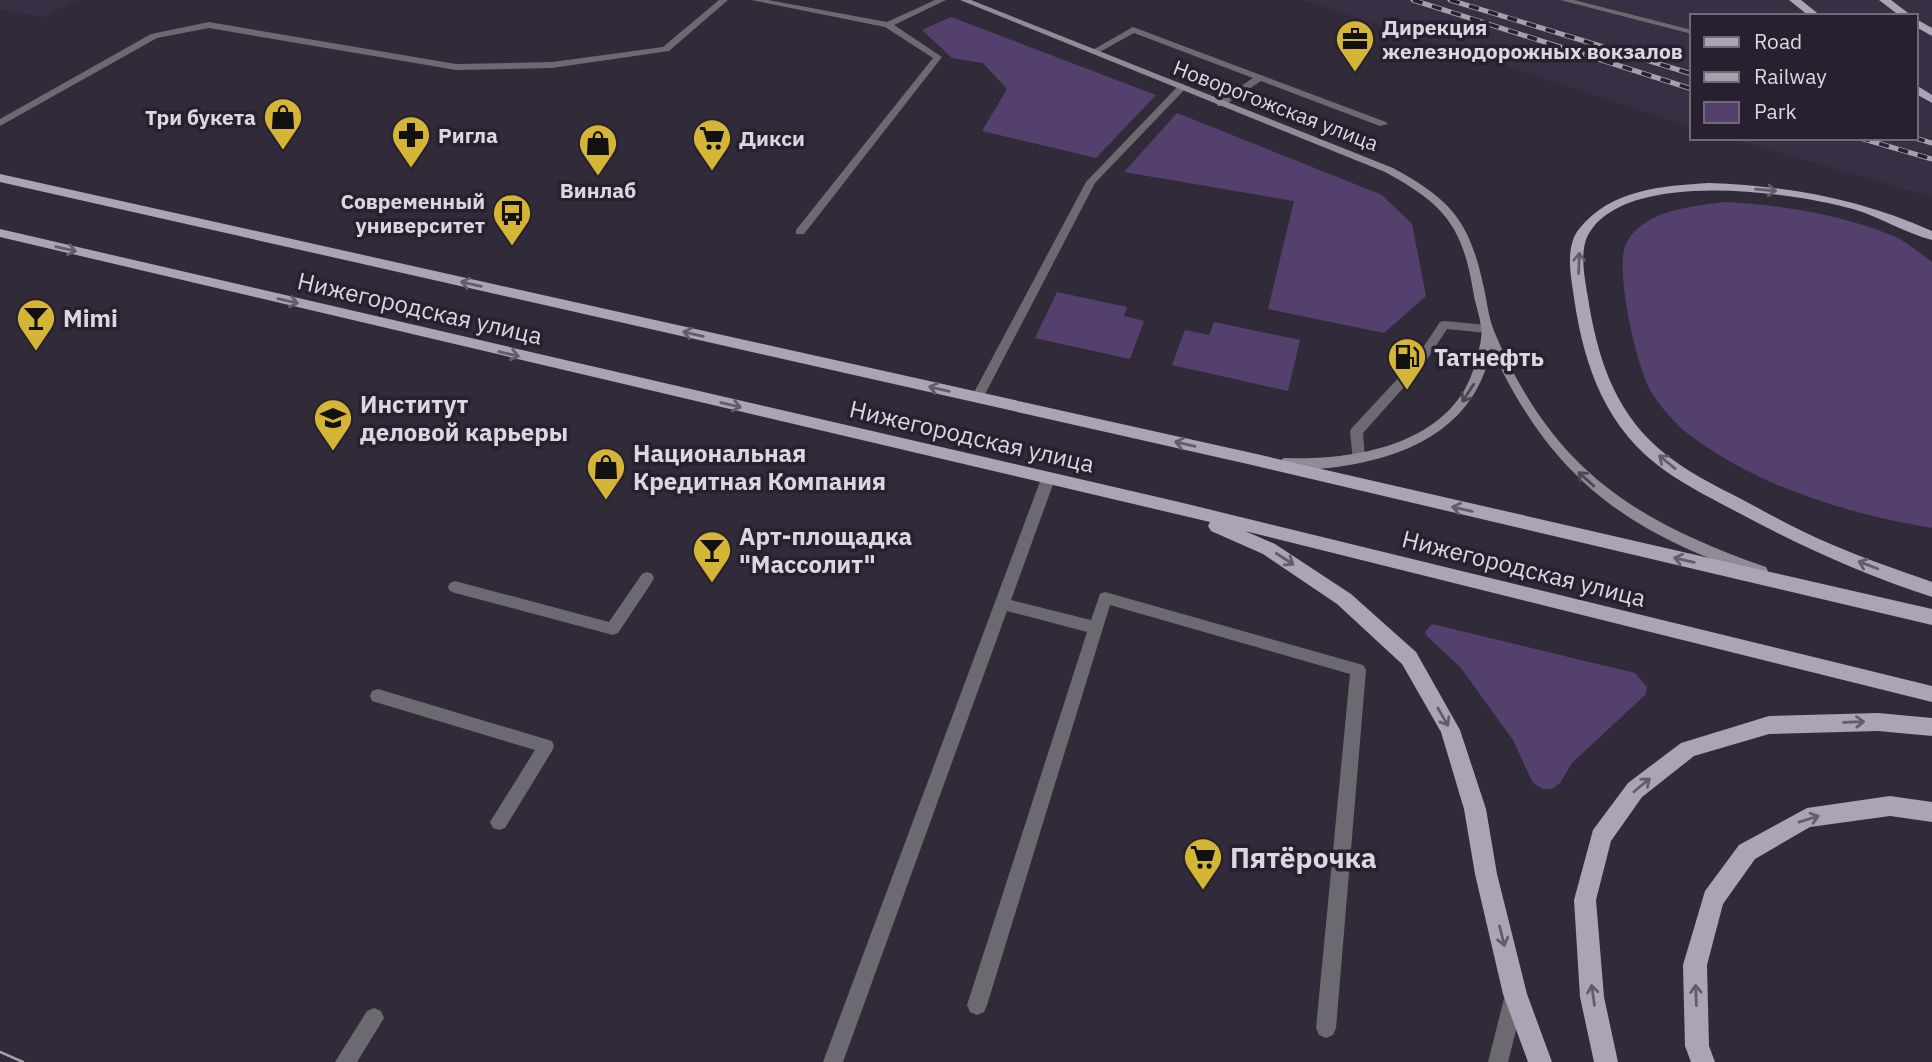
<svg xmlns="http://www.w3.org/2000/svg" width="1932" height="1062" viewBox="0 0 1932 1062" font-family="'IBM Plex Sans',sans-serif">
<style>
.built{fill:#392f44}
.green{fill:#54406c}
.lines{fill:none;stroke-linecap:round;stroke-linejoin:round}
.lane{fill:#6d6971;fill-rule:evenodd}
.street{fill:#6d6971;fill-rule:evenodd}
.secondary{fill:#908b97;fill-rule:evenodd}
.primary{fill:#aba4b4;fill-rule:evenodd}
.tram{stroke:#a5a0ab;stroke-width:2.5}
.rail-casing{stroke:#a5a0ab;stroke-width:5}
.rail{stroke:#27212f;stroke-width:3.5;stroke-dasharray:10;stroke-linecap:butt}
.oneway{stroke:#625c6b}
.oneway2{stroke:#4c4653}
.labels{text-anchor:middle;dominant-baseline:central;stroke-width:7;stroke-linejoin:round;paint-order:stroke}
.far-poi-label{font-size:21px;font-weight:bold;fill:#dbd7e0;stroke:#27212f;text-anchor:start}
.far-street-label{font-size:21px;fill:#dbd7e0;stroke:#27212f}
.street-label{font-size:24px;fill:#dbd7e0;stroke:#27212f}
.poi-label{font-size:24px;font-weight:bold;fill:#dbd7e0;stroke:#27212f;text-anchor:start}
.near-poi-label{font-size:28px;font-weight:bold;fill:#dbd7e0;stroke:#27212f;text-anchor:start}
</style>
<rect width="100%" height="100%" fill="#312b39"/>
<!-- built -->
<g class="built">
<polygon points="0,0 78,0 43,17 0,10"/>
<polygon points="1302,0 1932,0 1932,197 1729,138 1916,138 1916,16 1692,16 1692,127"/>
</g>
<!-- green -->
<g class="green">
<polygon points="951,17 1156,95 1096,158 982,131 1007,89 983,63 952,58 922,30"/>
<polygon points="1177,113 1382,195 1412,224 1426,296 1384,333 1268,309 1294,201 1124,172"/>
<path d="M 1725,202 C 1783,205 1842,215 1896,237 C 1908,243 1921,254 1932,262 L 1932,528 C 1847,514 1756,486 1687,433 C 1675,424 1660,406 1652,393 C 1637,370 1614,268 1626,244 C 1642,210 1694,206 1725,202 Z"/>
<polygon points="1057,292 1127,307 1124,316 1144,321 1130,359 1035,338"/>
<polygon points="1214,322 1300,340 1288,391 1172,365 1185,330 1209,335"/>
<polygon points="1432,624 1635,673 1647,687 1646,694 1572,763 1560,783 1552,789 1543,789 1533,783 1513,740 1461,668 1427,636 1425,632"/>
</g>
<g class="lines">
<!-- lane -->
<g class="lane">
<polygon points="719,0 728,0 669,51 552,68 456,70 209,28 157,38 0,126 0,119 151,34 209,22 456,64 552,62 663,47"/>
<polygon points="751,0 768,0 887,22 935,0 946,0 894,25 942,57 804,234 796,234 796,230 933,58 885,27"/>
<polygon points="1560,0 1574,0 1692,30 1692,34"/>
<polygon points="1133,27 1386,122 1388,124 1380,126 1261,81 1223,106 1217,106 1217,102 1253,78 1134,33 1096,54 1089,52"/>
<polygon points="1178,86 1186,88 1095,183 983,398 981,401 973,401 971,398 1086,182"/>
<polygon points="1444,321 1487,325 1493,329 1487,333 1447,329 1422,367 1363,433 1365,458 1358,463 1353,461 1350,432 1351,429 1414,361 1440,322"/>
<polygon points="1048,474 1055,479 1011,600 1091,620 1100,594 1105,592 1363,665 1366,670 1336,1028 1333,1035 1326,1038 1319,1035 1316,1028 1350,674 1110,605 987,1005 984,1012 977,1015 970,1012 967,1005 1087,632 1007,611 843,1062 823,1062 1041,479"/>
<polygon points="647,572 652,574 654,578 652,582 618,633 613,635 455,593 450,591 448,587 450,583 455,581 609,622 642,574"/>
<polygon points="378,689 552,741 554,746 552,751 505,828 499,830 493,828 490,822 535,750 372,701 370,696 372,691"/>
<polygon points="374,1008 381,1011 384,1018 357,1062 335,1062 367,1011"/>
</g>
<!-- street -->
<polygon class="street" points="1515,985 1522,988 1525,995 1508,1062 1488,1062 1505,995 1508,988"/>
<!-- secondary -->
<path class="secondary" d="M 960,0 L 971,0 L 1393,168 C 1450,199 1469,220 1483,284 C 1487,300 1488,316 1494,331 C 1551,467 1631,520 1766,567 L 1768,571 L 1766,575 L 1761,577 C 1627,533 1551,478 1491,348 C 1478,422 1416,454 1349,465 C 1327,469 1301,472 1279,466 L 1277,463 L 1284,458 C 1355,461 1454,444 1475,364 C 1478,353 1483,338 1481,327 C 1480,317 1476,306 1474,296 C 1463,227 1446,205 1385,172 Z"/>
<!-- primary -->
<g class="primary">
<polygon points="1789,0 1801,0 1821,16 1809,16"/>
<polygon points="1879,0 1891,0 1912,16 1900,16"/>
<polygon points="1916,19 1932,28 1932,36 1916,27"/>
<polygon points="1916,85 1932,95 1932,103 1916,94"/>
<polygon points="0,174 1252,453 1932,609 1932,625 1252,465 0,182"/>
<path d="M 1709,183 C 1788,186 1860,199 1932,231 L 1932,240 C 1905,233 1880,217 1853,209 C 1792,192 1625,168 1588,235 C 1579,253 1585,279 1588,298 C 1597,355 1613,408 1658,448 C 1683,470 1714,485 1743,500 C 1773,516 1802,532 1833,545 C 1865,559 1899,570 1932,582 L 1932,597 C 1864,575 1800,546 1737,512 C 1709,497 1680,483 1655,463 C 1601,420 1582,357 1573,291 C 1570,272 1566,245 1579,229 C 1611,189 1662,186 1709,183 Z"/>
<polygon points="0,229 1179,502 1932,686 1932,702 1245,531 1275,544 1351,594 1416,652 1460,730 1486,809 1497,874 1527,994 1552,1062 1528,1062 1503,994 1475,874 1464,809 1441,732 1402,664 1337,604 1263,554 1211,531 1208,526 1210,522 0,237"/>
<polygon points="1878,713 1932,718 1932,736 1878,731 1769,734 1694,756 1642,797 1611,841 1596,900 1604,997 1618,1062 1594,1062 1580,997 1574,900 1593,830 1628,783 1681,743 1769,716"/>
<polygon points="1890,796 1932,802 1932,822 1890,816 1810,827 1755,859 1723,904 1707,965 1709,1046 1715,1062 1691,1062 1685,1046 1683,965 1705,891 1739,845 1807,808"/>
</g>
<!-- tram -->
<polyline class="tram" points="0,1052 23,1062"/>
<!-- rail casing -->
<g class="rail-casing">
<g id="rail">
<polyline points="1413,0 1692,89"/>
<polyline points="1450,0 1692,74"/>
<polyline points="1860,138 1932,159"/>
<polyline points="1915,138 1932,143"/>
</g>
</g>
<!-- rail -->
<use href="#rail" class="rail"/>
</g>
<!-- one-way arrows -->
<defs><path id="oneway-shaft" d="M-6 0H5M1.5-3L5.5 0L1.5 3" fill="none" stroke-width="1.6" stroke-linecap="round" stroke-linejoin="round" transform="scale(1.75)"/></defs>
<g class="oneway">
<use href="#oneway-shaft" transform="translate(1766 190) rotate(5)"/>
<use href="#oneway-shaft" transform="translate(66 249) rotate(13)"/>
<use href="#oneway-shaft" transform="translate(1579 263) rotate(-88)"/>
<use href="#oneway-shaft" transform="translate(471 284) rotate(-167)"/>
<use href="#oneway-shaft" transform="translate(288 301) rotate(13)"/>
<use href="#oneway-shaft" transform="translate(693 334) rotate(-167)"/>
<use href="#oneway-shaft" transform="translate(509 354) rotate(13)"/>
<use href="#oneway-shaft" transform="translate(939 389) rotate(-167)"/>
<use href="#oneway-shaft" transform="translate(731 405) rotate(13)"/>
<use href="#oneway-shaft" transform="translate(1185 444) rotate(-167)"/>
<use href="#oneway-shaft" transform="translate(1667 462) rotate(-141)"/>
<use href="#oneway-shaft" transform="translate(1462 509) rotate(-167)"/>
<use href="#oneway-shaft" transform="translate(1285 559) rotate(33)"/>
<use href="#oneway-shaft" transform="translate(1684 560) rotate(-167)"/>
<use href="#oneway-shaft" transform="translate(1868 565) rotate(-159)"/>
<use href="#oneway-shaft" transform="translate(1443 717) rotate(60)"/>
<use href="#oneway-shaft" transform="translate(1854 722) rotate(-2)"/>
<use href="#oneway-shaft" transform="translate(1642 785) rotate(-40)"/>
<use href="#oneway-shaft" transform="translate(1809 819) rotate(-17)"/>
<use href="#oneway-shaft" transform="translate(1502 936) rotate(76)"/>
<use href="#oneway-shaft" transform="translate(1593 995) rotate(-98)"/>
<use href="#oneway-shaft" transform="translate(1696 995) rotate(-92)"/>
</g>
<g class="oneway2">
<use href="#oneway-shaft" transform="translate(1468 393) rotate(123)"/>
<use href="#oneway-shaft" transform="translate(1586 479) rotate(-138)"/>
</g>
<!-- icons -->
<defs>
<g id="office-pin" transform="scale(2.0125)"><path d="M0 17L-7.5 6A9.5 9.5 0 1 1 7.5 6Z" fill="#d5b535" stroke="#27212f"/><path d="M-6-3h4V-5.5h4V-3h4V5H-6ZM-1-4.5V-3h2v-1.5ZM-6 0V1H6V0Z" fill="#111"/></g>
<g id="shop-pin" transform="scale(2.0125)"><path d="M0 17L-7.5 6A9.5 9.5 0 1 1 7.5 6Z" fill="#d5b535" stroke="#27212f"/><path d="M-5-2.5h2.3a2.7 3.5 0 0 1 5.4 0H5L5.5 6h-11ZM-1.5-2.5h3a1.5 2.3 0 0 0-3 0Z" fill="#111"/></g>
<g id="pharmacy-pin" transform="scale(2.0125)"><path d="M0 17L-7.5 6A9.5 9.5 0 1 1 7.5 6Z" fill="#d5b535" stroke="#27212f"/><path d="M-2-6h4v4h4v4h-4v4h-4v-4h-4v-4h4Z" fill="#111"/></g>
<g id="supermarket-pin" transform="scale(2.0125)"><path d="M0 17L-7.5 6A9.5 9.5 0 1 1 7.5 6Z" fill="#d5b535" stroke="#27212f"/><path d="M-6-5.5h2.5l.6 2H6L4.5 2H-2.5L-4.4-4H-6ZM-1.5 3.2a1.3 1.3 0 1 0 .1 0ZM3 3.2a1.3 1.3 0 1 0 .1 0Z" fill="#111"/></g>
<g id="bus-pin" transform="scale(2.0125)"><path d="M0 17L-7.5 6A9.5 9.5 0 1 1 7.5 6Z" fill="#d5b535" stroke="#27212f"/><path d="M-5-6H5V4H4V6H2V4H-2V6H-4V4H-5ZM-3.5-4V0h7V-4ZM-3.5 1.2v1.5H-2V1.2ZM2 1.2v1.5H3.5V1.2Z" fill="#111"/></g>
<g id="bar-pin" transform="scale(2.0125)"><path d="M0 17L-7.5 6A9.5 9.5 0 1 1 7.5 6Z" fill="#d5b535" stroke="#27212f"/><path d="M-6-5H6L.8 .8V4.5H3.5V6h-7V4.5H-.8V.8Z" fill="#111"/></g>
<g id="fuel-pin" transform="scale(2.0125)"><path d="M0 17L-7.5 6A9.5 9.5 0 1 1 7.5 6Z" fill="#d5b535" stroke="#27212f"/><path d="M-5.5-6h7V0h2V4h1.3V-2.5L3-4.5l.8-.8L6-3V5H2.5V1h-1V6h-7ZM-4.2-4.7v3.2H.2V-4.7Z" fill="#111"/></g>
<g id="university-pin" transform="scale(2.0125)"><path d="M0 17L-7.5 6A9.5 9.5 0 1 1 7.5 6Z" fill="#d5b535" stroke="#27212f"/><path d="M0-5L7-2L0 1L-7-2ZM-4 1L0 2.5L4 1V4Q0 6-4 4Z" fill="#111"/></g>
</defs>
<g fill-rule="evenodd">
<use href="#office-pin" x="1355" y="39"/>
<use href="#shop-pin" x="283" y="117"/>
<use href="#pharmacy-pin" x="411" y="135"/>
<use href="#supermarket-pin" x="712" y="138"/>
<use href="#shop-pin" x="598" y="143"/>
<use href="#bus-pin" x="512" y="213"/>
<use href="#bar-pin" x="36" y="318"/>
<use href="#fuel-pin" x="1407" y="357"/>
<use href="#university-pin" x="333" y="418"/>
<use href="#shop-pin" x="606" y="467"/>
<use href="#bar-pin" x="712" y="550"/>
<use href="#supermarket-pin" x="1203" y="857"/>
</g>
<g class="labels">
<!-- far-poi labels -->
<g class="far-poi-label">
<text x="1382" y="27">Дирекция<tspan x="1382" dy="24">железнодорожных вокзалов</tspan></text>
<text x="256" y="117" text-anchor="end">Три букета</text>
<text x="438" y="135">Ригла</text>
<text x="739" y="138">Дикси</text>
<text x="598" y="190" text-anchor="middle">Винлаб</text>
<text x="485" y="201" text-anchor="end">Современный<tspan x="485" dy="24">университет</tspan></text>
</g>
<!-- far-street labels -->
<g class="far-street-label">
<text transform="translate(1276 105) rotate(21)">Новорогожская улица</text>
</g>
<!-- street labels -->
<g class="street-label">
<text transform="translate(420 308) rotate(13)">Нижегородская улица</text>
<text transform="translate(972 436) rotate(13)">Нижегородская улица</text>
<text transform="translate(1524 568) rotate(14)">Нижегородская улица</text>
</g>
<!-- poi labels -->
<g class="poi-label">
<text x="63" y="318">Mimi</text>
<text x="1434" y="357">Татнефть</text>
<text x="360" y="404">Институт<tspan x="360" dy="28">деловой карьеры</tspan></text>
<text x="633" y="453">Национальная<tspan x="633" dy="28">Кредитная Компания</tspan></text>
<text x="739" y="536">Арт-площадка<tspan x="739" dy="28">"Массолит"</tspan></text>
</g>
<!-- near-poi labels -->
<g class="near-poi-label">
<text x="1230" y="857">Пятёрочка</text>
</g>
</g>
<!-- legend -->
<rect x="1690" y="14" width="228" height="126" fill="#27212f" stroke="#6f6a76" stroke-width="2"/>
<rect x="1704" y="37" width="35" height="10" fill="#aba4b4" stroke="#6f6a76" stroke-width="2"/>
<text x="1754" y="49" font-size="21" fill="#dbd7e0">Road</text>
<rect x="1704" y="72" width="35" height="10" fill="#a5a0ab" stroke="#6f6a76" stroke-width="2"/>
<text x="1754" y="84" font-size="21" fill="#dbd7e0">Railway</text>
<rect x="1704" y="102" width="35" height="21" fill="#54406c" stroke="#6f6a76" stroke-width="2"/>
<text x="1754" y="119" font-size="21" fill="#dbd7e0">Park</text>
</svg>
